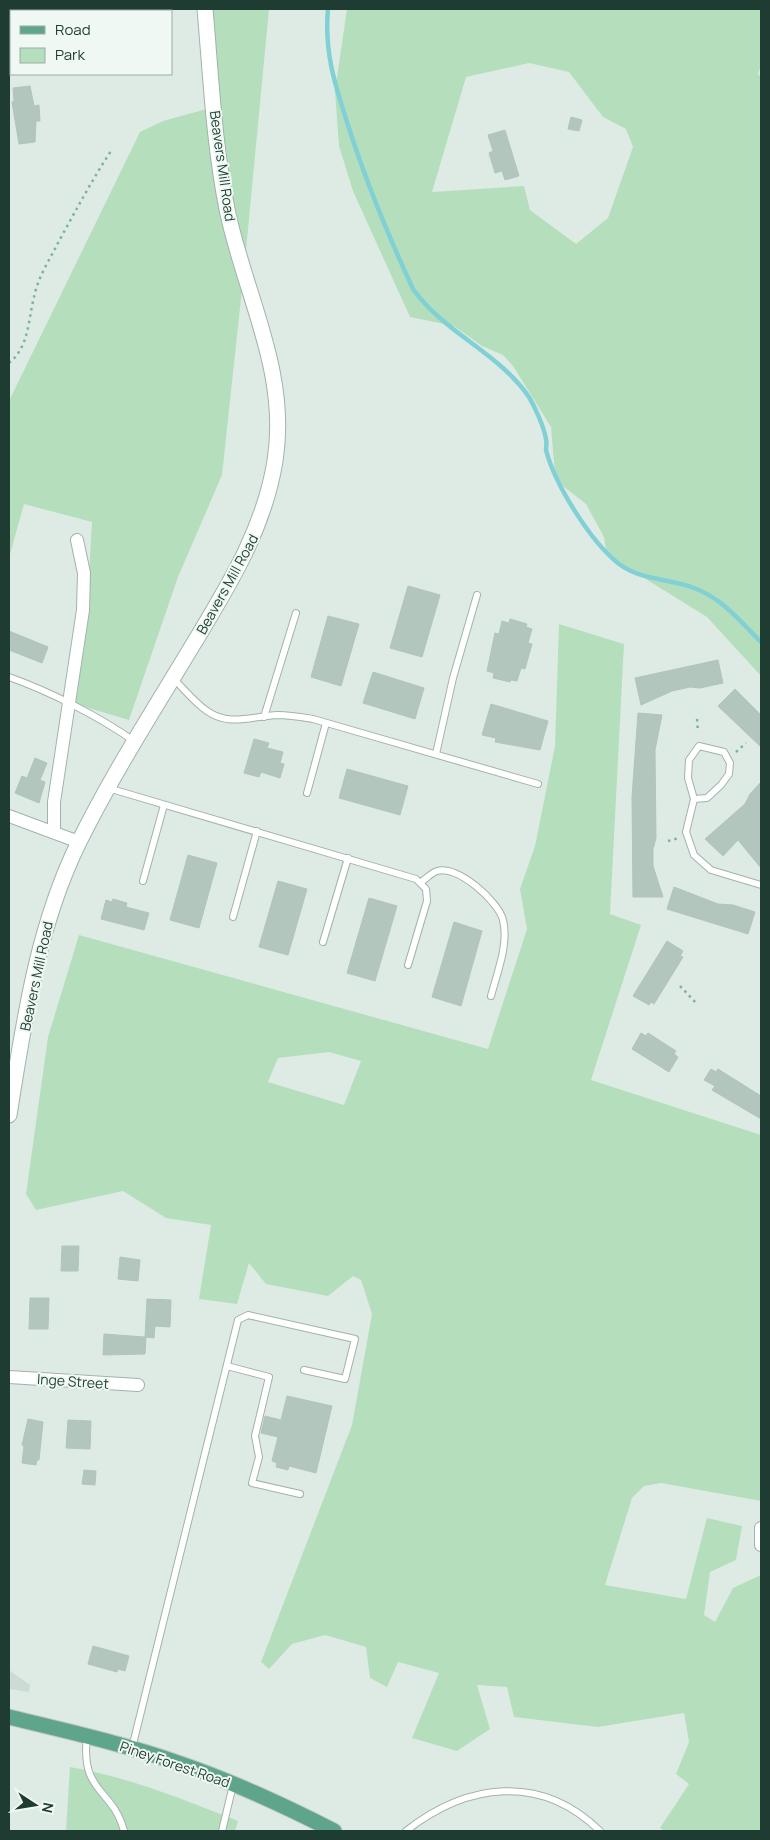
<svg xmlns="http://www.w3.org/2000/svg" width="770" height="1840" viewBox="0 0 770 1840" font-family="Manrope,sans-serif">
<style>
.built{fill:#ccdbd3}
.green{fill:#b5dfbc;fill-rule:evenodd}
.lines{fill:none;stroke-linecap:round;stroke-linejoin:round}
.stream{stroke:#81d0d6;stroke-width:4.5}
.building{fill:#b3c6bd;stroke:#b0c5bb}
.service-casing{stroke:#a1b3ab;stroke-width:8}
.minor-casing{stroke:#a1b3ab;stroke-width:14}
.tertiary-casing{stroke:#a1b3ab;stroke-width:17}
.primary-casing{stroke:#c0c8c5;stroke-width:17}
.path{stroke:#7cb29c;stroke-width:2.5;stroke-dasharray:2.5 4;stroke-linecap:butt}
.service{stroke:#fff;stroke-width:6}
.minor{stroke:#fff;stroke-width:12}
.tertiary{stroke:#fff;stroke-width:15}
.primary{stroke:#5fa58c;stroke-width:15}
.labels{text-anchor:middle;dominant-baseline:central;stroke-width:4;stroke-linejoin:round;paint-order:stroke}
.street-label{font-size:14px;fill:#1e3c31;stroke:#eff8f2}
</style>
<rect width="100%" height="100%" fill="#deebe4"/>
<!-- built -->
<polygon class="built" points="9,1670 30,1685 29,1692 9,1689"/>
<!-- green -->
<g class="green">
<polygon points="205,9 269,9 244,271 222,475 178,577 129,720 75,704 85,643 92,522 24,504 9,558 9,401 140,132 163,121 214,107"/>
<path d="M 347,9 L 761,9 L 761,66 L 758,74 L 761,77 L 761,676 L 707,617 L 607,555 L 604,537 L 586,504 L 563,486 L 555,475 L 551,427 L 513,366 L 503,355 L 482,346 L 454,326 L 410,317 L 353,191 L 339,146 L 335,91 ZM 529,63 L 569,72 L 603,117 L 626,129 L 633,147 L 608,218 L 576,244 L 530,210 L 524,186 L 432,192 L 466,77 Z"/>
<path d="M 559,624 L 624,644 L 610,914 L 641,925 L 591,1080 L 761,1135 L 761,1501 L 661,1483 L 644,1486 L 632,1498 L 605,1585 L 686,1599 L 707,1518 L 742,1526 L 736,1560 L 710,1572 L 704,1615 L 715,1622 L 733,1588 L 761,1575 L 761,1831 L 665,1831 L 660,1828 L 689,1784 L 676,1774 L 689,1742 L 684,1713 L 598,1727 L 514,1717 L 507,1687 L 477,1685 L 490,1729 L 457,1751 L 412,1738 L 439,1673 L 398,1662 L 387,1687 L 370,1678 L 366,1647 L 325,1635 L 292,1644 L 269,1669 L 261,1662 L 352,1425 L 372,1314 L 361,1280 L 353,1276 L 328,1296 L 266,1284 L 249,1263 L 237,1304 L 199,1299 L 211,1225 L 166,1218 L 123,1191 L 36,1210 L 26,1194 L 48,1037 L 79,935 L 488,1049 L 527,929 L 520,889 L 535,846 L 555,746 ZM 329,1052 L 361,1061 L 344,1105 L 268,1082 L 278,1058 Z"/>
<path d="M 70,1767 C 129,1777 182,1799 238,1821 L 235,1831 L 66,1831 Z"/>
</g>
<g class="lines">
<!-- stream -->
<path class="stream" d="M 328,9 C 324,52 335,85 348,125 C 366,182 388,235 413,289 C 444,333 498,352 529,397 C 535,407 544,427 546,439 C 547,443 546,447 546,450 C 555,485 591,542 619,564 C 642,581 669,578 694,588 C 722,598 741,622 761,642"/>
</g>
<!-- building -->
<g class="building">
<polygon points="30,86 34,106 39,105 40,121 36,121 35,142 19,144 12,102 14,101 13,88"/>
<polygon points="571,117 582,120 579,131 568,129"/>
<polygon points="505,130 519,176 505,180 502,171 495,173 489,153 493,151 488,135"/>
<polygon points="408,586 440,595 422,657 390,648"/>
<polygon points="328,616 359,624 341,686 311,677"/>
<polygon points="510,619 527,624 526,627 532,629 528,643 532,644 525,669 521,668 517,681 511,680 510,682 493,678 494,673 487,671 495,633 499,634 502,621 509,623"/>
<polygon points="9,631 48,647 42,663 9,650"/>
<polygon points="718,660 723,683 700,688 690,687 672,691 641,705 635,678"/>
<polygon points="373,672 424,688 415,719 363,703"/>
<polygon points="735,689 761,715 761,747 718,706"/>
<polygon points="491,704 548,721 540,750 495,742 496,738 482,735"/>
<polygon points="638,713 662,715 655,750 656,838 653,849 653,866 663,897 633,897 632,797"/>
<polygon points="254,739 269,743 267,748 283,752 280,763 284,764 280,778 261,772 259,777 244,773"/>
<polygon points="35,758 47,763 40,780 45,782 39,803 15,793 22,776 27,778"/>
<polygon points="347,769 408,786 400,815 339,798"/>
<polygon points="761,782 761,868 738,840 723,856 705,839 745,804 750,794"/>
<polygon points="188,855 217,863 199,928 170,920"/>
<polygon points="278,881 307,889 288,955 259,947"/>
<polygon points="674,887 718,904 733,905 755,912 748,934 667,909"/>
<polygon points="369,898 397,906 375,981 347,973"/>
<polygon points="113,899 127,903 126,907 149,913 144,930 101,919 106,900 112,902"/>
<polygon points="454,922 482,931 461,1006 432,997"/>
<polygon points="667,941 683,951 680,956 683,957 654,1004 651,1002 649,1005 633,996"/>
<polygon points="641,1033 646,1036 648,1033 676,1051 674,1054 678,1057 669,1072 632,1049"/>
<polygon points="711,1069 716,1072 718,1069 761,1096 761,1119 712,1090 715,1086 704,1080"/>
<polygon points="62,1246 79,1246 78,1271 61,1271"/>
<polygon points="120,1257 140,1260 138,1281 118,1279"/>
<polygon points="30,1298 49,1298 48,1329 29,1329"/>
<polygon points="147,1299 171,1300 170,1327 155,1326 154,1338 146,1337 145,1354 103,1355 104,1334 145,1337"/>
<polygon points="287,1396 332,1406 316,1473 289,1466 288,1470 276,1467 277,1463 272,1461 278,1437 261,1433 265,1416 281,1420"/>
<polygon points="28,1419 43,1422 39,1460 37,1460 36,1465 22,1463 24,1446 22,1445"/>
<polygon points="68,1420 91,1421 90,1449 66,1448"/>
<polygon points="84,1470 96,1471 95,1485 82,1484"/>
<polygon points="93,1646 129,1656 125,1671 118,1669 117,1672 88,1664"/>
</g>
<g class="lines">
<!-- service casing -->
<g class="service-casing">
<g id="service">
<path d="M 9,677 C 51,692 98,716 134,741"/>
<path d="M 173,678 C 184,689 194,702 207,711 C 230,727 252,716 278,715 C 290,715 301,717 313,719 L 538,784"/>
<polyline points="264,717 296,613"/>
<polyline points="436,754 453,678 477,595"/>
<polyline points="108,788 416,879 426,889 427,901 408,965"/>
<polyline points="307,793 326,723"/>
<polyline points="694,799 707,798 721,785 729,774 730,763 724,752 699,746 689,760 688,778 694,799 686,832 694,855 711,870 761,885"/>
<polyline points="143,881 164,805"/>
<path d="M 421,882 C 426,879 431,873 437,871 C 457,864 499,902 503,920 C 509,944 497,973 491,996"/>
<polyline points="233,917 257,831"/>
<polyline points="323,942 348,858"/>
<polyline points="227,1366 269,1377 255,1436 259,1457 252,1483 300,1494"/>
<path d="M 87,1736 C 80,1794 113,1788 124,1831"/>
<polyline points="132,1748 238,1320 248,1315 355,1339 345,1379 304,1370"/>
<polyline points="222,1831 233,1785"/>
<path d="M 406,1831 C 467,1783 541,1773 600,1831"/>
</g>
</g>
<!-- minor casing -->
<g class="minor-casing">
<g id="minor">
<polyline points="9,816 79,842"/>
<polyline points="54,831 54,802 83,610 84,573 77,540"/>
<polyline points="9,1377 138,1385"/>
<polyline points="761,1528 761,1545"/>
</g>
</g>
<!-- tertiary casing -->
<g class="tertiary-casing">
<path id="tertiary" d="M 9,1115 C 24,1022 37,927 79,842 C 113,773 155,708 194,643 C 229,585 264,529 275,461 C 289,373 246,297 228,214 C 214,147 211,77 205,9"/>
</g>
<!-- primary casing -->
<g class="primary-casing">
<path id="primary" d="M 9,1717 C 67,1731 125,1744 181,1764 C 234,1782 285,1806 334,1831"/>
</g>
<!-- path -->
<g class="path">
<path d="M 9,363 C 29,347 28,321 34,297 C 38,277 50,259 59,241 C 76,210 92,180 111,151"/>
<polyline points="697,719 698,732"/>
<polyline points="736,752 746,743"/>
<polyline points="668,841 679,838"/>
<polyline points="680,986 697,1004"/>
</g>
<!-- service -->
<use href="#service" class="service"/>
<!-- minor -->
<use href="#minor" class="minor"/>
<!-- tertiary -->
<use href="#tertiary" class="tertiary"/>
<!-- primary -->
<use href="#primary" class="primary"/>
</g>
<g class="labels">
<!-- street labels -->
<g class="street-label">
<text transform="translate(223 166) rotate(82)">Beavers Mill Road</text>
<text transform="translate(227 584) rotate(-61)">Beavers Mill Road</text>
<text transform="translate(36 976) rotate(-78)">Beavers Mill Road</text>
<text transform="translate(73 1381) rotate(4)">Inge Street</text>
<text transform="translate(175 1764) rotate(19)">Piney Forest Road</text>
</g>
</g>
<!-- border -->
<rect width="770" height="1840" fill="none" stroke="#1e3c31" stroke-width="20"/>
<!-- legend -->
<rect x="10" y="10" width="162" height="65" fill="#eff8f2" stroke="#9bada5"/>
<rect x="20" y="26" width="25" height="8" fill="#5fa58c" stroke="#9bada5"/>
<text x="55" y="35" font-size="15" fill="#1e3c31">Road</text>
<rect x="20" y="48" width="25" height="15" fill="#b5dfbc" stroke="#9bada5"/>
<text x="55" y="60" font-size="15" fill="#1e3c31">Park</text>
<!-- north arrow -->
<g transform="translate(35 1805) rotate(102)" stroke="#eff8f2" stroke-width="4" paint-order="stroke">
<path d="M0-4L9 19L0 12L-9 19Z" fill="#1e3c31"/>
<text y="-8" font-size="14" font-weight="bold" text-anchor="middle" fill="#1e3c31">N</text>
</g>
</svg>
